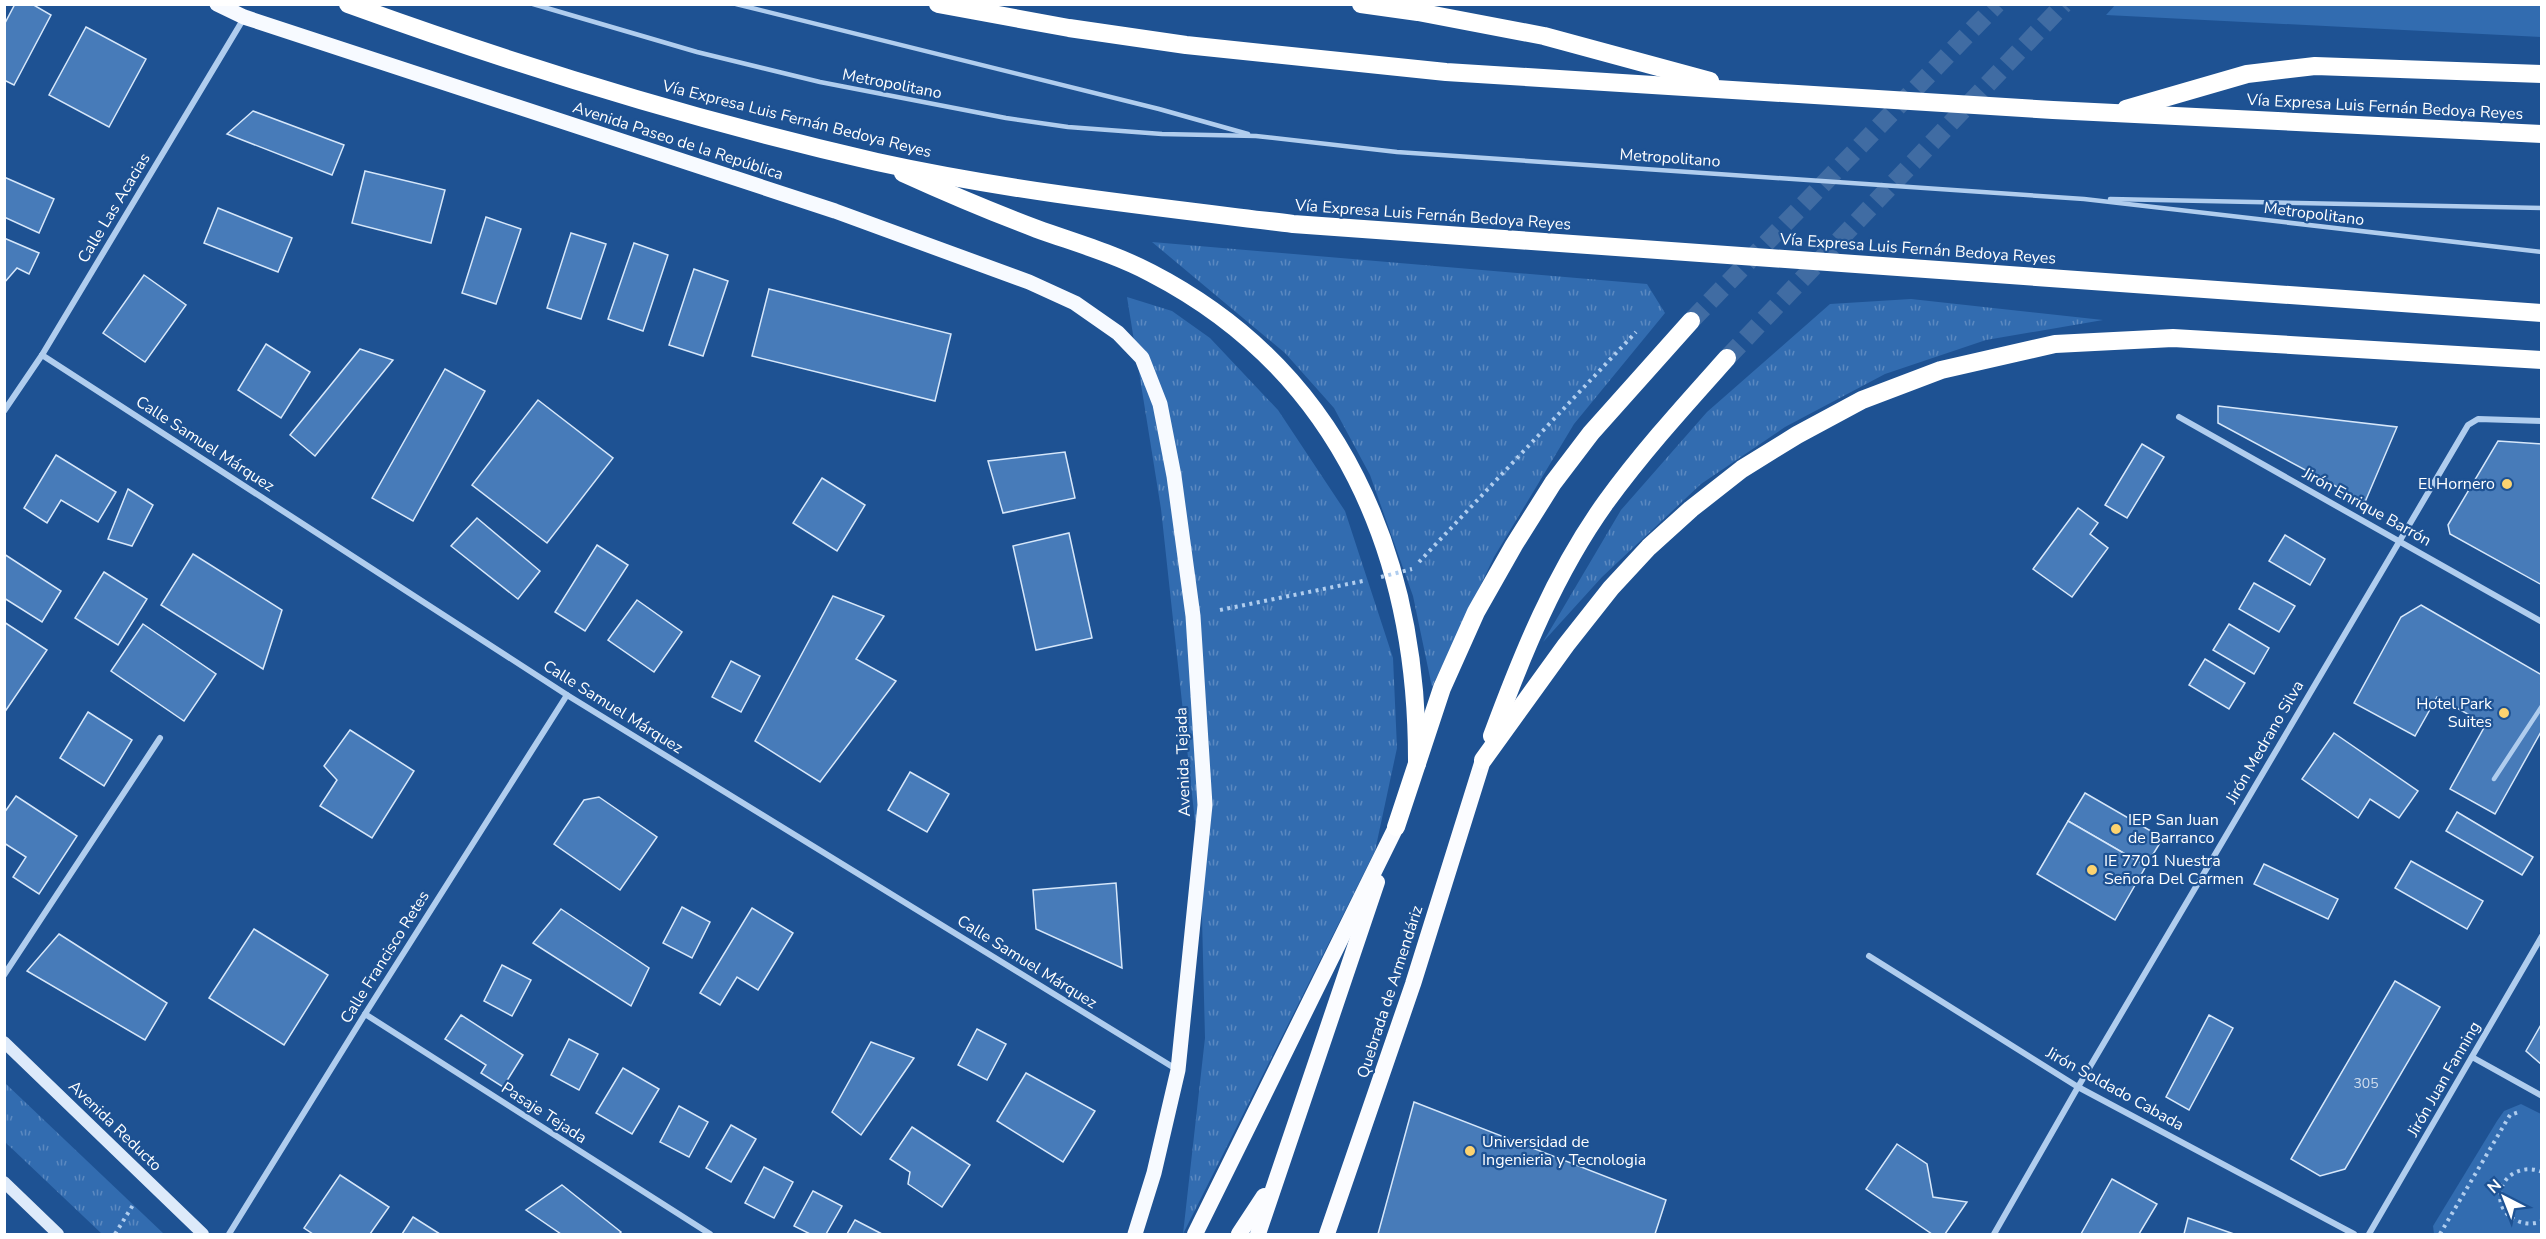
<svg xmlns="http://www.w3.org/2000/svg" width="2546" height="1239" viewBox="0 0 2546 1239" font-family="'Nunito Sans',sans-serif">
<style>
.grass{fill:url(#grass-tufts)}
.green{fill:#326cb0}
.building{fill:#477bb9;stroke:#d6e7fa;stroke-width:1.5}
.lines{fill:none;stroke-linecap:round;stroke-linejoin:round}
.motorway-tunnel{stroke:#406ca3;stroke-width:18;stroke-dasharray:18 9;stroke-linecap:butt}
.path{stroke:#b0cdee;stroke-width:4;stroke-dasharray:3 4.5;stroke-linecap:butt}
.service{stroke:#b0cdee;stroke-width:4.5}
.minor{stroke:#b0cdee;stroke-width:6}
.secondary{stroke:#ddeafa;stroke-width:12}
.primary{stroke:#f7faff;stroke-width:15}
.trunk{stroke:#fbfcff;stroke-width:16}
.motorway{stroke:#fff;stroke-width:18}
.path-bridge{stroke:#b0cdee;stroke-width:4;stroke-dasharray:3 4.5;stroke-linecap:butt}
.poi-dot{fill:#fcd370;stroke:#1e5293;stroke-width:2}
.labels{text-anchor:middle;dominant-baseline:central;stroke-width:4.5;stroke-linejoin:round;paint-order:stroke}
.number-label{font-size:14px;fill:#d1deee}
.street-label{font-size:16px;fill:#fff;stroke:#1e5293}
.poi-label{font-size:16px;fill:#fff;stroke:#1e5293;text-anchor:start}
</style>
<defs>
<pattern id="grass-tufts" width="24" height="20" patternUnits="userSpaceOnUse" patternTransform="scale(1.5)"><rect width="24" height="20" fill="#326cb0"/><path d="M3 7l-1-3M5 7V3M7 7l1-3M15 17l-1-3M17 17v-4M19 17l1-3" fill="none" stroke="#5b89c0"/></pattern>
</defs>
<rect width="100%" height="100%" fill="#1e5293"/>
<!-- grass -->
<g class="grass">
<polygon points="1152,242 1647,284 1665,313 1574,424 1494,557 1432,687 1413,596 1370,475 1334,408 1285,353"/>
<polygon points="1127,297 1172,311 1210,338 1278,410 1345,511 1393,658 1397,748 1375,851 1183,1234 1205,1038 1201,877 1161,509"/>
<polygon points="1911,299 2103,320 1986,340 1885,374 1785,427 1701,484 1602,577 1543,642 1621,510 1707,412 1830,304"/>
<polygon points="4,1083 5,1083 164,1234 102,1234 5,1142"/>
</g>
<!-- green -->
<g class="green">
<polygon points="2116,4 2541,5 2541,37 2106,15"/>
<polygon points="2521,1104 2541,1114 2541,1234 2434,1234 2433,1226 2497,1121 2504,1111"/>
</g>
<!-- building -->
<g class="building">
<polygon points="15,4 32,4 51,15 14,85 4,80 4,25"/>
<polygon points="86,27 146,59 109,127 49,95"/>
<polygon points="253,111 344,145 332,175 227,134"/>
<polygon points="365,171 445,190 431,243 352,223"/>
<polygon points="4,177 54,199 39,233 4,217"/>
<polygon points="218,208 292,238 278,272 204,243"/>
<polygon points="486,217 521,229 496,304 462,293"/>
<polygon points="571,233 606,244 581,319 547,308"/>
<polygon points="4,238 39,253 29,274 17,268 4,283"/>
<polygon points="634,243 668,255 643,331 608,319"/>
<polygon points="694,269 728,281 703,356 669,345"/>
<polygon points="144,275 186,305 145,362 103,333"/>
<polygon points="769,289 951,334 935,401 752,356"/>
<polygon points="266,344 310,372 281,418 238,390"/>
<polygon points="360,349 393,360 315,456 290,435"/>
<polygon points="445,369 485,391 413,521 372,498"/>
<polygon points="538,400 613,458 547,543 472,485"/>
<polygon points="2218,406 2397,427 2365,502 2218,423"/>
<polygon points="2498,441 2542,444 2542,585 2450,534 2448,525"/>
<polygon points="2142,444 2164,457 2127,518 2105,505"/>
<polygon points="1065,452 1075,498 1003,513 988,461"/>
<polygon points="56,455 116,492 98,522 61,500 47,523 24,508"/>
<polygon points="822,478 865,505 837,551 793,523"/>
<polygon points="128,489 153,505 132,546 108,539"/>
<polygon points="2078,508 2098,523 2090,534 2108,548 2072,597 2033,569"/>
<polygon points="477,518 540,571 518,599 451,546"/>
<polygon points="1069,533 1092,638 1036,650 1013,546"/>
<polygon points="2285,535 2325,559 2310,585 2269,561"/>
<polygon points="597,545 628,565 585,631 555,612"/>
<polygon points="4,554 61,591 42,622 4,598"/>
<polygon points="193,554 282,610 263,669 161,605"/>
<polygon points="104,572 147,599 118,645 75,618"/>
<polygon points="2254,583 2295,606 2279,632 2239,609"/>
<polygon points="833,596 884,616 856,659 896,681 820,782 755,741"/>
<polygon points="637,600 682,632 654,672 608,640"/>
<polygon points="2421,605 2542,675 2542,730 2495,814 2450,789 2486,724 2437,697 2415,736 2354,703 2401,617"/>
<polygon points="4,622 47,650 4,713"/>
<polygon points="143,624 216,674 184,721 111,671"/>
<polygon points="2229,624 2269,648 2254,674 2213,650"/>
<polygon points="2205,659 2245,683 2229,709 2189,685"/>
<polygon points="731,661 760,676 741,712 712,697"/>
<polygon points="88,712 132,740 104,786 60,758"/>
<polygon points="350,730 414,771 372,838 320,806 337,780 324,766"/>
<polygon points="2334,733 2418,791 2399,818 2370,799 2358,818 2302,779"/>
<polygon points="910,772 949,794 927,832 888,810"/>
<polygon points="2085,793 2163,838 2146,866 2068,821"/>
<polygon points="16,796 77,836 39,894 13,877 26,857 4,843 4,813"/>
<polygon points="599,797 657,837 620,890 554,844 584,800"/>
<polygon points="2457,812 2533,857 2522,875 2446,831"/>
<polygon points="2068,821 2146,866 2115,920 2037,874"/>
<polygon points="2411,861 2483,901 2467,929 2395,888"/>
<polygon points="2264,864 2338,899 2328,919 2254,884"/>
<polygon points="1116,883 1122,968 1036,929 1033,890"/>
<polygon points="682,907 710,922 692,958 663,943"/>
<polygon points="752,908 793,933 758,990 737,977 720,1005 700,993"/>
<polygon points="561,909 649,968 631,1006 533,943"/>
<polygon points="254,929 328,975 284,1045 209,998"/>
<polygon points="59,934 167,1003 145,1040 27,971"/>
<polygon points="502,965 531,980 512,1016 484,1001"/>
<polygon points="2395,981 2440,1007 2345,1169 2320,1176 2291,1159"/>
<polygon points="461,1015 523,1055 503,1087 481,1073 486,1065 445,1039"/>
<polygon points="2209,1015 2233,1028 2189,1110 2166,1097"/>
<polygon points="2542,1023 2542,1065 2526,1051"/>
<polygon points="977,1029 1006,1044 987,1080 958,1065"/>
<polygon points="569,1039 598,1054 579,1090 551,1075"/>
<polygon points="871,1042 914,1058 861,1135 832,1112"/>
<polygon points="623,1068 659,1089 632,1134 596,1113"/>
<polygon points="1026,1073 1095,1111 1063,1162 997,1121"/>
<polygon points="1414,1102 1666,1200 1655,1234 1378,1234"/>
<polygon points="679,1106 708,1122 689,1157 660,1142"/>
<polygon points="731,1125 756,1139 731,1182 706,1168"/>
<polygon points="912,1127 970,1165 942,1207 908,1184 910,1172 890,1159"/>
<polygon points="1897,1144 1927,1164 1933,1197 1967,1202 1945,1234 1932,1234 1866,1189"/>
<polygon points="764,1167 793,1182 774,1218 745,1203"/>
<polygon points="340,1175 389,1207 370,1234 313,1234 304,1228"/>
<polygon points="2112,1179 2157,1204 2139,1234 2081,1234"/>
<polygon points="562,1185 621,1232 619,1234 561,1234 526,1210"/>
<polygon points="813,1191 842,1206 826,1234 810,1234 794,1226"/>
<polygon points="413,1217 440,1234 402,1234"/>
<polygon points="2188,1218 2234,1234 2184,1234"/>
<polygon points="855,1220 882,1234 847,1234"/>
</g>
<g class="lines">
<!-- motorway-tunnel -->
<g class="motorway-tunnel">
<polyline points="1691,321 1997,4"/>
<polyline points="1727,358 2064,4"/>
</g>
<!-- path -->
<g class="path">
<polyline points="1419,562 1636,332"/>
<polyline points="1220,610 1363,581"/>
<path d="M 2542,1172 C 2524,1164 2501,1174 2500,1196 C 2500,1217 2524,1229 2542,1221"/>
<polyline points="115,1234 133,1205"/>
<polyline points="2440,1234 2510,1115 2519,1112"/>
</g>
<!-- service -->
<g class="service">
<polyline points="533,4 697,52 820,82 1006,118 1068,127 1162,134 1256,136 1397,152 2084,199 2542,252"/>
<polyline points="736,4 1159,109 1248,134"/>
<polyline points="2110,199 2542,208"/>
<polyline points="2494,779 2542,706"/>
</g>
<!-- minor -->
<g class="minor">
<polyline points="42,355 567,695 1176,1069"/>
<polyline points="4,411 42,355 244,18"/>
<polyline points="2179,417 2542,622"/>
<polyline points="1869,956 2078,1087 2354,1234"/>
<polyline points="4,975 160,738"/>
<polyline points="365,1014 710,1234"/>
<polyline points="2472,1057 2542,1096"/>
<polyline points="229,1234 365,1014 567,695"/>
<polyline points="1994,1234 2078,1087 2468,425 2478,419 2542,421"/>
<polyline points="2369,1234 2542,936"/>
</g>
<!-- secondary -->
<g class="secondary">
<polyline points="4,1042 203,1234"/>
<polyline points="4,1182 58,1234"/>
</g>
<!-- primary -->
<polyline class="primary" points="217,4 244,17 835,211 1029,282 1075,303 1118,333 1142,358 1160,404 1174,476 1193,616 1205,805 1178,1070 1154,1173 1135,1234"/>
<!-- trunk -->
<g class="trunk">
<polyline points="1195,1234 1396,827"/>
<polyline points="1239,1234 1264,1196"/>
<polyline points="1258,1234 1377,882"/>
<polyline points="1327,1234 1413,984 1483,760"/>
</g>
<!-- motorway -->
<g class="motorway">
<path d="M 348,4 C 522,67 697,121 877,162 C 1014,192 1155,207 1293,224 L 2542,313"/>
<polyline points="938,4 1069,28 1186,45 1446,72 2053,110 2542,134"/>
<polyline points="1361,4 1418,12 1544,36 1710,81"/>
<polyline points="2126,109 2247,74 2315,66 2542,74"/>
<path d="M 903,173 C 947,193 992,212 1037,229 C 1076,243 1115,254 1151,273 C 1342,372 1418,557 1417,764"/>
<path d="M 1492,736 C 1522,655 1555,573 1606,502 C 1643,451 1685,405 1727,358"/>
<polyline points="1483,760 1566,645 1611,588 1649,547 1691,509 1742,469 1797,435 1862,400 1941,370 2055,344 2173,338 2542,360"/>
<polyline points="1396,827 1442,688 1476,612 1514,545 1553,483 1591,433 1691,321"/>
</g>
<!-- path-bridge -->
<polyline class="path-bridge" points="1381,577 1412,569"/>
</g>
<!-- markers -->
<g class="poi-dot">
<circle cx="2507" cy="484" r="6"/>
<circle cx="2504" cy="713" r="6"/>
<circle cx="2116" cy="829" r="6"/>
<circle cx="2092" cy="870" r="6"/>
<circle cx="1470" cy="1151" r="6"/>
</g>
<g class="labels">
<!-- number labels -->
<g class="number-label">
<text x="2366" y="1083">305</text>
</g>
<!-- street labels -->
<g class="street-label">
<text transform="translate(892 84) rotate(11)">Metropolitano</text>
<text transform="translate(2385 107) rotate(3)">Vía Expresa Luis Fernán Bedoya Reyes</text>
<text transform="translate(797 119) rotate(14)">Vía Expresa Luis Fernán Bedoya Reyes</text>
<text transform="translate(678 141) rotate(18)">Avenida Paseo de la República</text>
<text transform="translate(1670 158) rotate(4)">Metropolitano</text>
<text transform="translate(114 208) rotate(-59)">Calle Las Acacias</text>
<text transform="translate(2314 214) rotate(7)">Metropolitano</text>
<text transform="translate(1433 215) rotate(4)">Vía Expresa Luis Fernán Bedoya Reyes</text>
<text transform="translate(1918 249) rotate(4)">Vía Expresa Luis Fernán Bedoya Reyes</text>
<text transform="translate(205 444) rotate(33)">Calle Samuel Márquez</text>
<text transform="translate(2367 507) rotate(29)">Jirón Enrique Barrón</text>
<text transform="translate(613 707) rotate(32)">Calle Samuel Márquez</text>
<text transform="translate(2265 742) rotate(-60)">Jirón Medrano Silva</text>
<text transform="translate(1183 762) rotate(-92)">Avenida Tejada</text>
<text transform="translate(385 957) rotate(-58)">Calle Francisco Retes</text>
<text transform="translate(1027 962) rotate(32)">Calle Samuel Márquez</text>
<text transform="translate(1390 992) rotate(-72)">Quebrada de Armendáriz</text>
<text transform="translate(2444 1079) rotate(-60)">Jirón Juan Fanning</text>
<text transform="translate(2115 1089) rotate(29)">Jirón Soldado Cabada</text>
<text transform="translate(544 1113) rotate(33)">Pasaje Tejada</text>
<text transform="translate(115 1126) rotate(44)">Avenida Reducto</text>
</g>
<!-- poi labels -->
<g class="poi-label">
<text x="2495" y="484" text-anchor="end">El Hornero</text>
<text x="2492" y="704" text-anchor="end">Hotel Park<tspan x="2492" dy="18">Suites</tspan></text>
<text x="2128" y="820">IEP San Juan<tspan x="2128" dy="18">de Barranco</tspan></text>
<text x="2104" y="861">IE 7701 Nuestra<tspan x="2104" dy="18">Señora Del Carmen</tspan></text>
<text x="1482" y="1142">Universidad de<tspan x="1482" dy="18">Ingenieria y Tecnologia</tspan></text>
</g>
</g>
<!-- border -->
<rect width="2546" height="1239" fill="none" stroke="#ffffff" stroke-width="12"/>
<!-- north arrow -->
<g transform="translate(2504 1197) rotate(318)" stroke="#1e5293" stroke-width="4.5" paint-order="stroke">
<path d="M0-4.5L10 22L0 15L-10 22Z" fill="#ffffff"/>
<text y="-9" font-size="16" font-weight="bold" text-anchor="middle" fill="#ffffff">N</text>
</g>
</svg>
